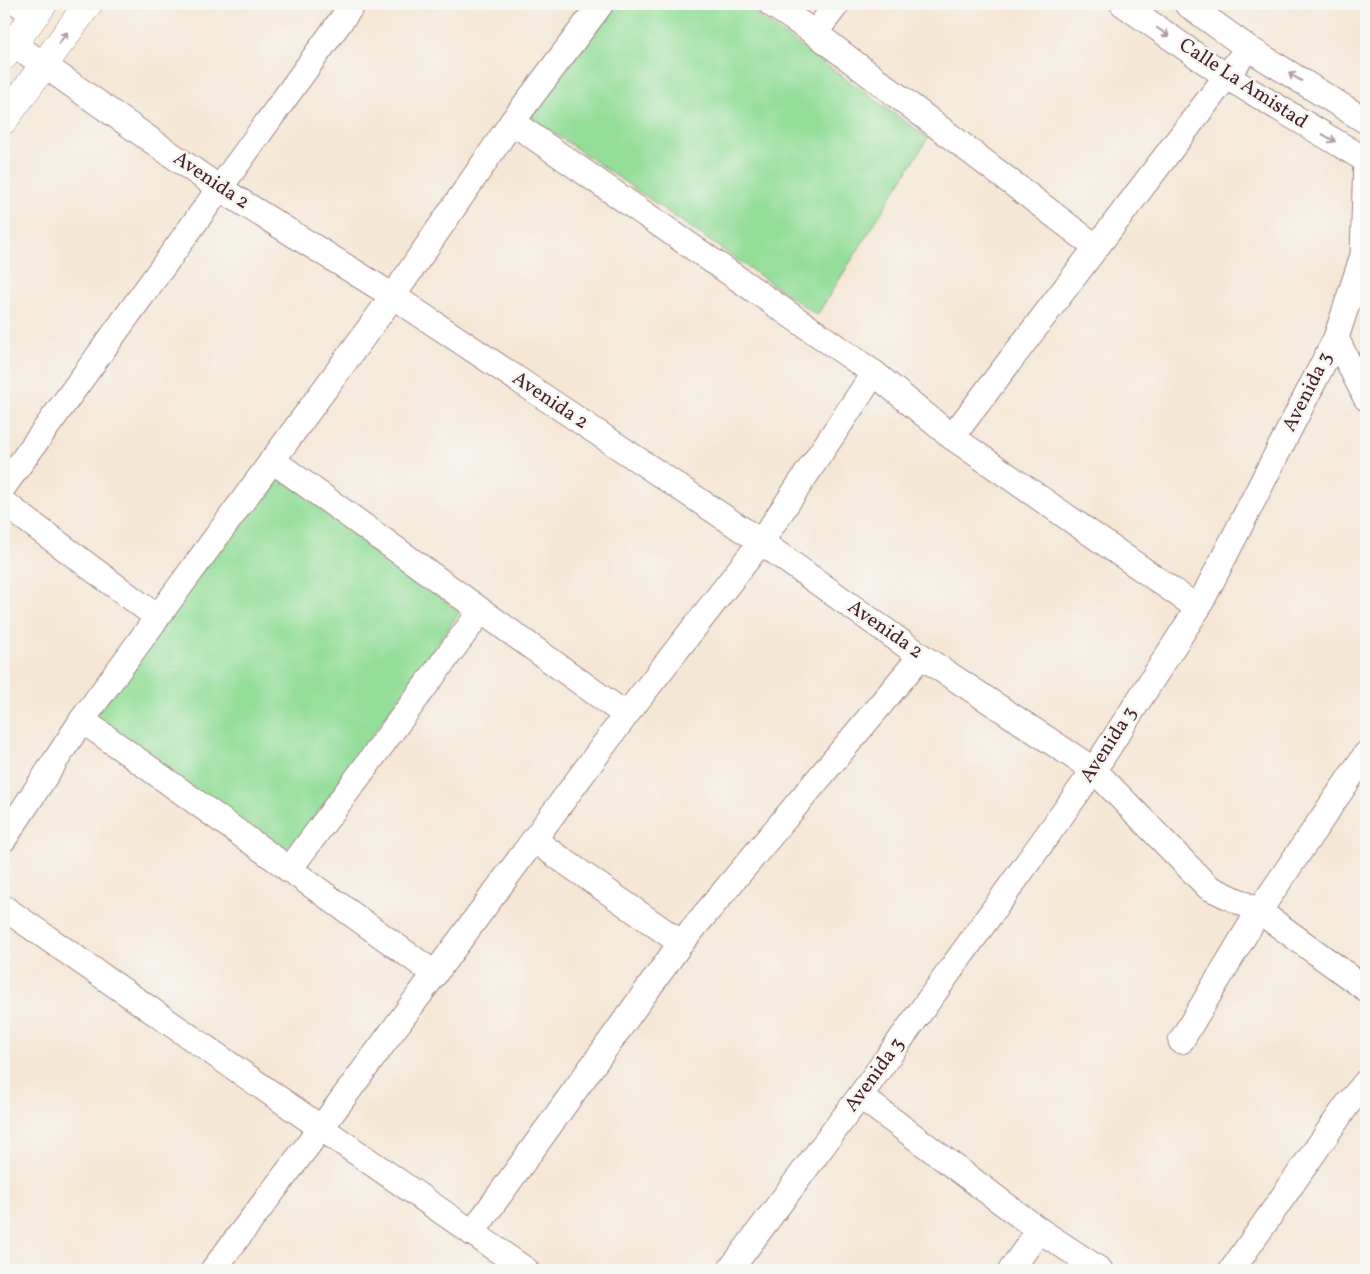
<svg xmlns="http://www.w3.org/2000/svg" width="1370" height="1274" viewBox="0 0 1370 1274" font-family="Vollkorn,serif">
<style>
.green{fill:#94de9a;stroke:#6f7e62}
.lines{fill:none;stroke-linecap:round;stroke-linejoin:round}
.minor-casing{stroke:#a08380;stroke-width:27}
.major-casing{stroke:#a08380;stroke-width:29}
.minor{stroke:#fff;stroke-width:25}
.major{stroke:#fff;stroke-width:28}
.oneway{stroke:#ae9aa0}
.labels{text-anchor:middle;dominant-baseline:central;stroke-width:5;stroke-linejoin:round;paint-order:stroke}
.street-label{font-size:20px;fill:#4a1f2b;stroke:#f6f6f2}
</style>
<rect width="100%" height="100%" fill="#f6f6f2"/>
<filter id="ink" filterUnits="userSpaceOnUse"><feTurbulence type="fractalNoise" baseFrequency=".02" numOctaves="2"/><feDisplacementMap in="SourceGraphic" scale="10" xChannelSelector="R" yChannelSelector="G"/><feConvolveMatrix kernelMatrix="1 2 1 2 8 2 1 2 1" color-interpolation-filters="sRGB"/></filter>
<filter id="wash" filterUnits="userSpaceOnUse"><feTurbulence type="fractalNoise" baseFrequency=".0096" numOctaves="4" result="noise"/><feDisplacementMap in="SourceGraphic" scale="20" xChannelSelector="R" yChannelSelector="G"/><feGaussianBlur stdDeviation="1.12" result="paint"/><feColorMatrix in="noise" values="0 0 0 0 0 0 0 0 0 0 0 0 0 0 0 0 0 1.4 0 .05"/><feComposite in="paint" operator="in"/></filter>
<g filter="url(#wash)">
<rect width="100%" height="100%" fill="#f5e7d5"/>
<!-- green -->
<g class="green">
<polygon points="615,4 742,4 928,138 817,315 531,117"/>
<polygon points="274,472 460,612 287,855 95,717"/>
</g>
</g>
<g filter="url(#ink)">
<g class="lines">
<!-- minor casing -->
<g class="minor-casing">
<g id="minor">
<polyline points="19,4 35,15"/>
<polyline points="771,4 815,33 1096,247"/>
<polyline points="1123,4 1227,77 1366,160"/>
<polyline points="1187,4 1248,48 1366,121"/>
<polyline points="815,33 837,4"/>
<polyline points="4,37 219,188 393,296 761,542 921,656 1094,770 1208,887 1259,911 1366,989"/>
<polyline points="512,122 874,373 952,437 1198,608"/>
<polyline points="1336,338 1366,398"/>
<polyline points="952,437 1248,48"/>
<polyline points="272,460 626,715"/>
<polyline points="4,486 353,4"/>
<polyline points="4,503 157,617"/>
<polyline points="82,720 435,974"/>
<polyline points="4,839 82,720 393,296 512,122 601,4"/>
<polyline points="534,840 681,943"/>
<polyline points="289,870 481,611"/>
<polyline points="4,908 526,1270"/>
<polyline points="1181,1041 1259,911 1366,754"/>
<polyline points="860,1096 1039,1230 1100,1270"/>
<polyline points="472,1233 681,943 921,656"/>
<polyline points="213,1270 321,1128 626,715 761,542 874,373"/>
<polyline points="730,1270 860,1096 1094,770 1198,608 1336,338 1363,255 1366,160"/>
<polyline points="1011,1270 1039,1230"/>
<polyline points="1232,1270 1347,1105 1366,1082"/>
</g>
</g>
<!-- major casing -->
<g class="major-casing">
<g id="major">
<polyline points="4,56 43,4"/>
<polyline points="4,120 88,4"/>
</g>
</g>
<!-- minor -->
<use href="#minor" class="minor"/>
<!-- major -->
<use href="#major" class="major"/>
</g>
<!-- one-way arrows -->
<defs><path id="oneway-shaft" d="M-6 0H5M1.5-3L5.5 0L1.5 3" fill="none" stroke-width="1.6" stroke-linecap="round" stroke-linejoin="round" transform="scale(1.25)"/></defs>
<g class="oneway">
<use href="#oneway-shaft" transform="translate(1163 32) rotate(35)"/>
<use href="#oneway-shaft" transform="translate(63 38) rotate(-54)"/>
<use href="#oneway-shaft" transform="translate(1295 77) rotate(-149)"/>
<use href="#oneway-shaft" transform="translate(1329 138) rotate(31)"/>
</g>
</g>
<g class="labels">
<!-- street labels -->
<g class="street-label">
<text transform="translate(1243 84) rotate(33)">Calle La Amistad</text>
<text transform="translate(211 181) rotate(34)">Avenida 2</text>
<text transform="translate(1308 392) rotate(-63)">Avenida 3</text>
<text transform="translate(550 401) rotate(34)">Avenida 2</text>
<text transform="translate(885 630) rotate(35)">Avenida 2</text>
<text transform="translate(1109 745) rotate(-57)">Avenida 3</text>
<text transform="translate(875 1075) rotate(-54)">Avenida 3</text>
</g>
</g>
<!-- margin -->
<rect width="1370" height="1274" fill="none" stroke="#f6f6f2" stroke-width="20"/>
</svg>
